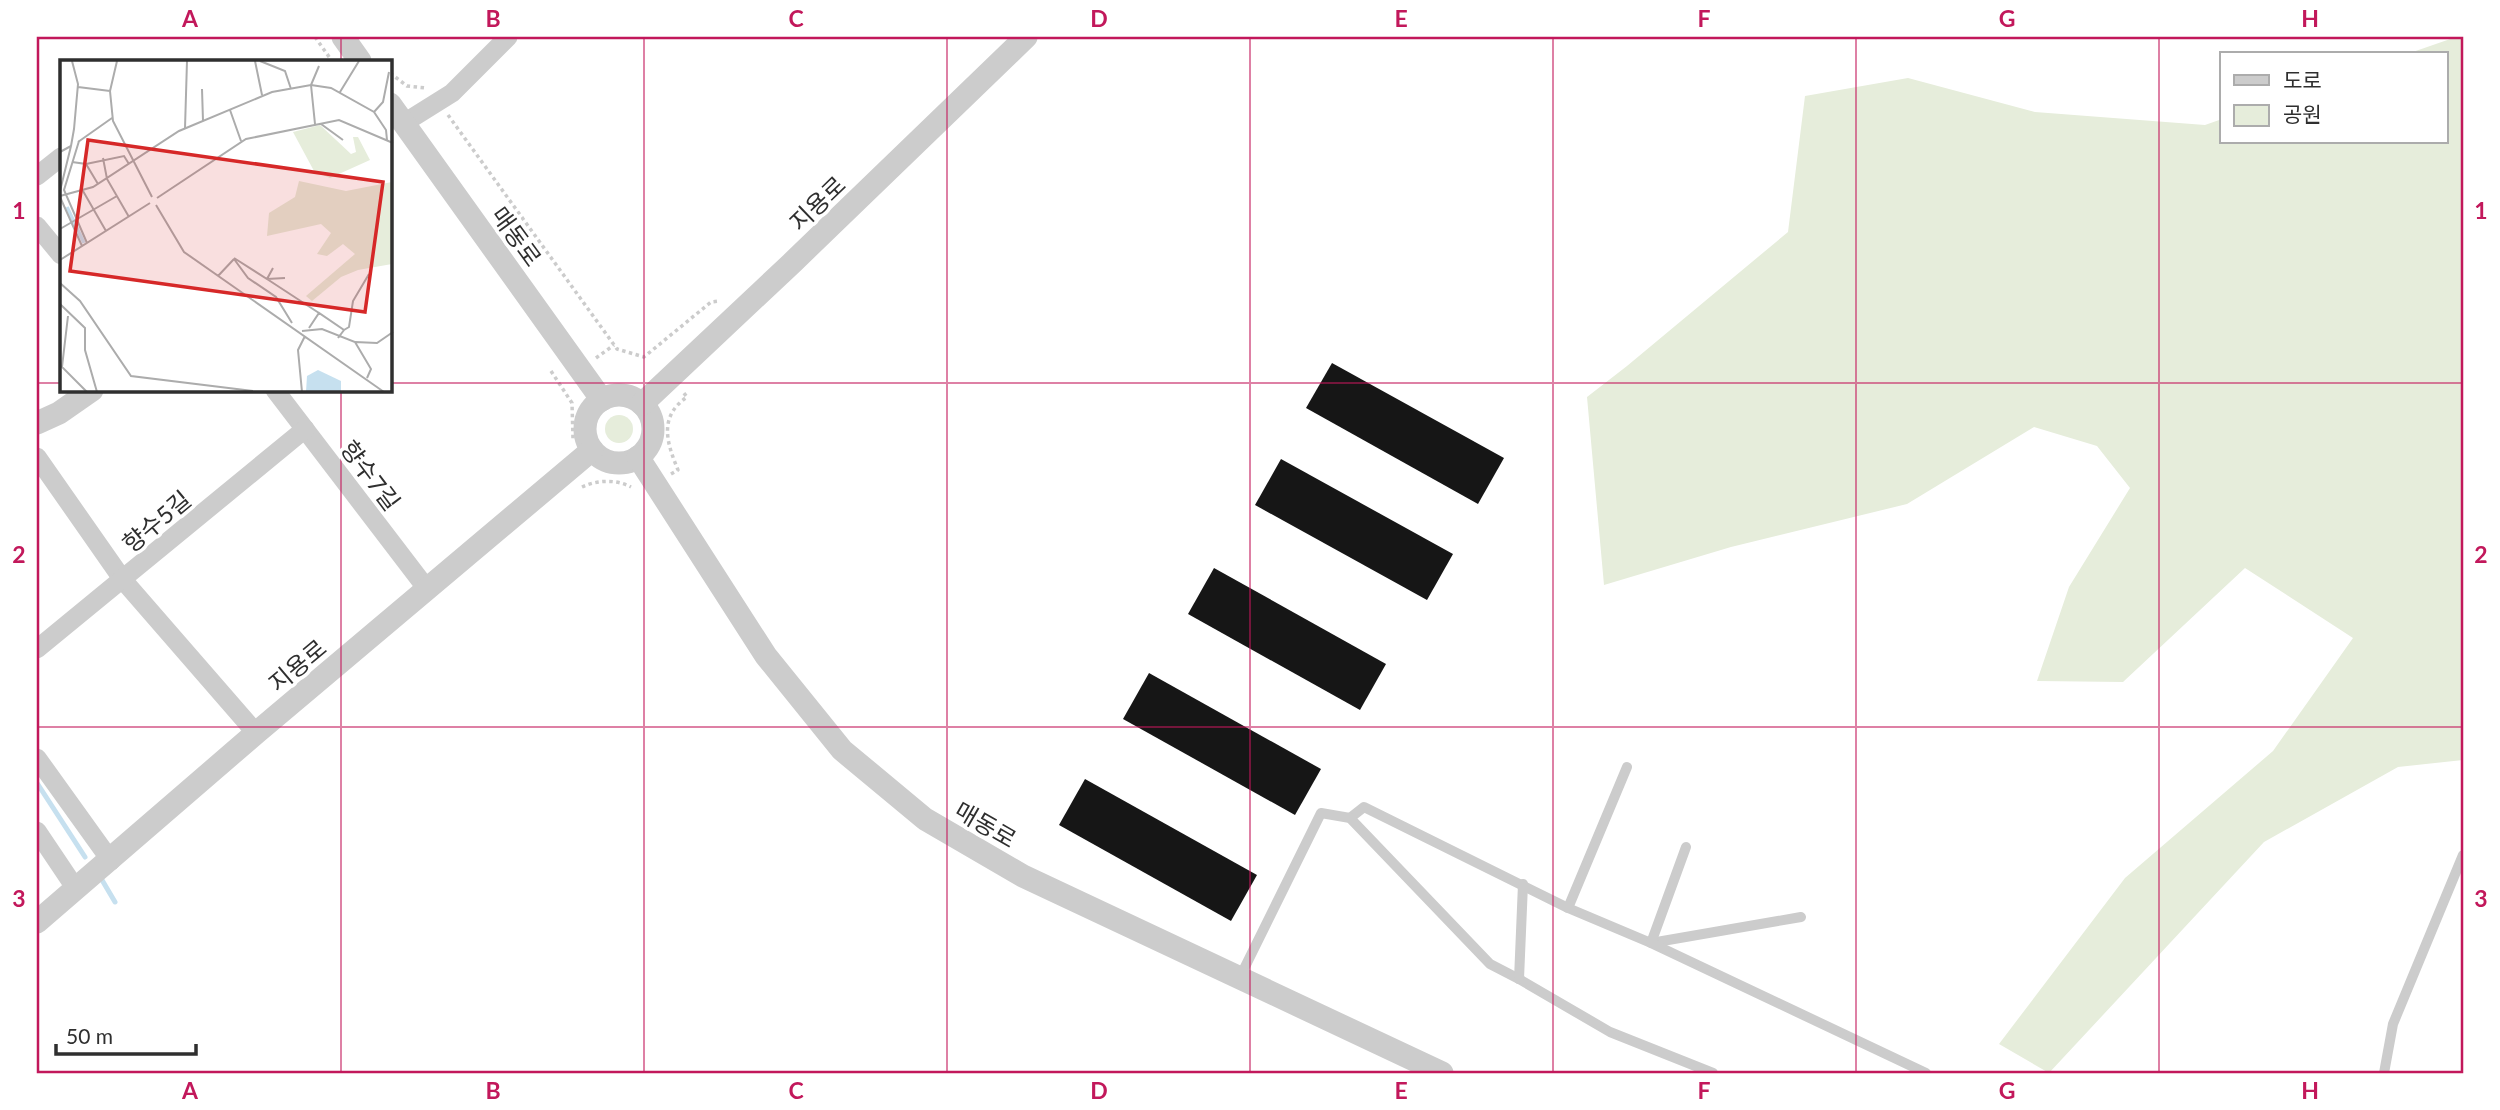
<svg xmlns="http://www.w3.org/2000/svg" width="2500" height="1110" viewBox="0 0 2500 1110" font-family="Lato,'Noto Sans KR',sans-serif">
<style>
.green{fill:#e6eddb}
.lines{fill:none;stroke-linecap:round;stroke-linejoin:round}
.stream{stroke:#c6e0ef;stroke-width:5}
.building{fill:#161616}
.path{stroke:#ccc;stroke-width:3.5;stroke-dasharray:3.5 3.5;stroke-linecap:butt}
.service{stroke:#ccc;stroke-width:10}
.minor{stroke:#ccc;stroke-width:19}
.tertiary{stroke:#ccc;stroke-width:23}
.grid{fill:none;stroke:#c2185b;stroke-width:2;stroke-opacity:0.55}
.labels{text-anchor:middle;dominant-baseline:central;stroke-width:7;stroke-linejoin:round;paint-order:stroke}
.street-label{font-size:24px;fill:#2f2f2f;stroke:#fff}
.inset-river{fill:none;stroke:#c6e0ef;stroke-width:3.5}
.inset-road{fill:none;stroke:#acacac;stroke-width:2}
.view{fill:#d62828;fill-opacity:0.15;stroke:#d62828;stroke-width:3.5}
.inset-edge{fill:none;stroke:#2f2f2f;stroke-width:3.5}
.neatline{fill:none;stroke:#c2185b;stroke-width:2.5}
.grid-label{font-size:23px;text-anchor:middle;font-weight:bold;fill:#c2185b}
</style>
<rect width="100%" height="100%" fill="#fff"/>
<!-- green -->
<g class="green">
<polygon points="2456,37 2463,37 2463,760 2398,767 2264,842 2049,1073 1999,1044 2125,878 2273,751 2353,638 2245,568 2123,682 2037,681 2069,587 2130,488 2097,446 2034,427 1907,504 1731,547 1604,585 1587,397 1627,366 1788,232 1805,96 1908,78 2035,112 2205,125 2222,119 2222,142 2446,142 2446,54 2407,54"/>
<circle cx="619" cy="429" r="14"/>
</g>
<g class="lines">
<!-- stream -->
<g class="stream">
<polyline points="37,783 85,857"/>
<polyline points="102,880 115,902"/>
</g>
</g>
<!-- building -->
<g class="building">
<polygon points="1332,363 1504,458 1478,504 1306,408"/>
<polygon points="1281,459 1453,554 1427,600 1255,505"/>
<polygon points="1214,568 1386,664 1360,710 1188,614"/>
<polygon points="1149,673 1321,769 1295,815 1123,719"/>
<polygon points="1085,779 1257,875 1231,921 1059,825"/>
</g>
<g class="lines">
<!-- path -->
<g class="path">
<polyline points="315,37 332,61"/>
<polyline points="390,73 407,86 426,88"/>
<polyline points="448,115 617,349 644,357 711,302 720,301"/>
<polyline points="596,358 614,345"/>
<polyline points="551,371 572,403 573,439"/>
<path d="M 671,474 L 678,470 C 667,443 658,417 687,397 L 683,392"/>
<path d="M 582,487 C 597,480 616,479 631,487"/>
</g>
<!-- service -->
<g class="service">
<polyline points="1350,818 1364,807 1568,908 1651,943 1801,917"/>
<polyline points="1686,847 1651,943 1926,1073"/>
<polyline points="1568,908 1627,767"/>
<polyline points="1240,977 1321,813 1350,818 1490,964 1519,979 1610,1032 1713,1073"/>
<polyline points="1519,979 1523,884"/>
<polyline points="2384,1073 2393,1024 2463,855"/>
</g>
<!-- minor -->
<g class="minor">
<polyline points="404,123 452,93 508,37"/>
<polyline points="37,176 61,157"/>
<polyline points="37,226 61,255"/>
<polyline points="275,390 427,589"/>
<polyline points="37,457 123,580 256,733"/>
<polyline points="37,649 305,429"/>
<polyline points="37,758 111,861"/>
<polyline points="37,831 76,889"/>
</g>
<!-- tertiary -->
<g class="tertiary">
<polyline points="343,37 360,61"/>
<polyline points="390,104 602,400"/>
<circle cx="619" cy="429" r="34"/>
<polyline points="642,404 793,262 1026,37"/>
<polyline points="37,423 59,413 92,390"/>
<polyline points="638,457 766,656 842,750 925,819 1023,876 1442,1073"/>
<polyline points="37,922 256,733 592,450"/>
</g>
</g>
<!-- grid -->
<path class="grid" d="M 341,37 L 341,61M 644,37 L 644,1073M 947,37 L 947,1073M 1250,37 L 1250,1073M 1553,37 L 1553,1073M 1856,37 L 1856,1073M 2159,37 L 2159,1073M 37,383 L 61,383M 390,383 L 2463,383M 341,390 L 341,1073M 37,727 L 2463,727"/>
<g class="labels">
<!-- street labels -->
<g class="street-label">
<text transform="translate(817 203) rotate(-44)">지용로</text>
<text transform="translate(517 236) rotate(54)">매동로</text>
<text transform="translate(371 475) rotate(53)">향수7길</text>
<text transform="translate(156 521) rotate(-40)">향수5길</text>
<text transform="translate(297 665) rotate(-40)">지용로</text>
<text transform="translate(986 824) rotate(30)">매동로</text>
</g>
</g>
<!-- overview -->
<g transform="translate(60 60)">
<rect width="332" height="332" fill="#fff"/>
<path d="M 260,65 L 291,94 L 296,92 L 293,77 L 298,77 L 310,100 L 270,118 L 254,111 L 233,72 ZM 239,121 L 286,131 L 332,122 L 332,204 L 298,210 L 281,217 L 252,241 L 246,236 L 295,194 L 283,184 L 267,196 L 257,194 L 271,173 L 261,164 L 207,176 L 209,153 L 235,137 Z" fill="#e6eddb"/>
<path d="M 258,310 L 281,321 L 281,332 L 246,332 L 247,316 Z" fill="#c6e0ef"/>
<path class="inset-river" d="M 7,147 L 24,183"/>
<path class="inset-road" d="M 57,1 L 50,31 L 53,61 L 92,137M 195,1 L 202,35M 200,1 L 225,11 L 231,29M 18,27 L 50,31M 142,29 L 143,61M 280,32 L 299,1M 170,50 L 181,81M 314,52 L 323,42 L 329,12M 255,64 L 251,25 L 259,6M 261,64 L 283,80M 125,68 L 127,1M 19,81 L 4,130 L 27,183M 18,82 L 52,58M 0,92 L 11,86 L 14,69 L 18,24 L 12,1M 43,98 L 47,119 L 69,157M 12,102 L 26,104 L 38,124M 26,104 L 64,96 L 69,104M 0,131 L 11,86M 23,131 L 46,171M 0,136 L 33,127 L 119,71 L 212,32 L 251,25 L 271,28 L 314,52 L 326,70 L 327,80M 0,137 L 22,186M 97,138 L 186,79 L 279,60 L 333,83M 96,145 L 124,192 L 324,332M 0,169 L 57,136M 174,198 L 207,219 L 225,218M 174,199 L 188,218 L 216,237 L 232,263M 0,200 L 90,143M 213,208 L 207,219 L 259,253M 158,216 L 174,199M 0,223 L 20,241 L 71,316 L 193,331M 0,244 L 25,268 L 25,290 L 37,332M 8,256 L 2,307 L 27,332M 249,268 L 259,253 L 284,270 L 278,278M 284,270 L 289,267 L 293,241 L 309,214M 242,271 L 262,269 L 295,282 L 311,309 L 307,318M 295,282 L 317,283 L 333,272M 242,332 L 238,290 L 245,276"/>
<path class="view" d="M 28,80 L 323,122 L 305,252 L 10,211 Z"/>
<rect width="332" height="332" class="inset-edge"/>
</g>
<!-- border -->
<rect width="2500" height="1110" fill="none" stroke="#ffffff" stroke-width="77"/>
<!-- legend -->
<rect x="2220" y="52" width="228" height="91" fill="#ffffff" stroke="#acacac" stroke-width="2"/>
<rect x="2234" y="75" width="35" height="10" fill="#cccccc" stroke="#acacac" stroke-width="2"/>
<text x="2283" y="88" font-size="21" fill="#2f2f2f">도로</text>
<rect x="2234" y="105" width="35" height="21" fill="#e6eddb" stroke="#acacac" stroke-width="2"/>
<text x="2283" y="122" font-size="21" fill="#2f2f2f">공원</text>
<!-- scale -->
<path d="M56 1044v10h140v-10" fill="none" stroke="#2f2f2f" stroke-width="3.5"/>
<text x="66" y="1044" font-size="21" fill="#2f2f2f" stroke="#ffffff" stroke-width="5" paint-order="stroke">50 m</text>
<rect x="38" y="38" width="2424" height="1034" class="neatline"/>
<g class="grid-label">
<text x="190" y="27">A</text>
<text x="493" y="27">B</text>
<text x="796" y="27">C</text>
<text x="1099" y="27">D</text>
<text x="1401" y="27">E</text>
<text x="1704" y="27">F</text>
<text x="2007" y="27">G</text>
<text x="2310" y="27">H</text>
<text x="19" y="219">1</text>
<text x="2481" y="219">1</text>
<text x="19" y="563">2</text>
<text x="2481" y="563">2</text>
<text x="19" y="907">3</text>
<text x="2481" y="907">3</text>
<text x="190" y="1099">A</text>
<text x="493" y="1099">B</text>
<text x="796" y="1099">C</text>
<text x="1099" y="1099">D</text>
<text x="1401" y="1099">E</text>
<text x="1704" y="1099">F</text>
<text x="2007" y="1099">G</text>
<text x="2310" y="1099">H</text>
</g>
</svg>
